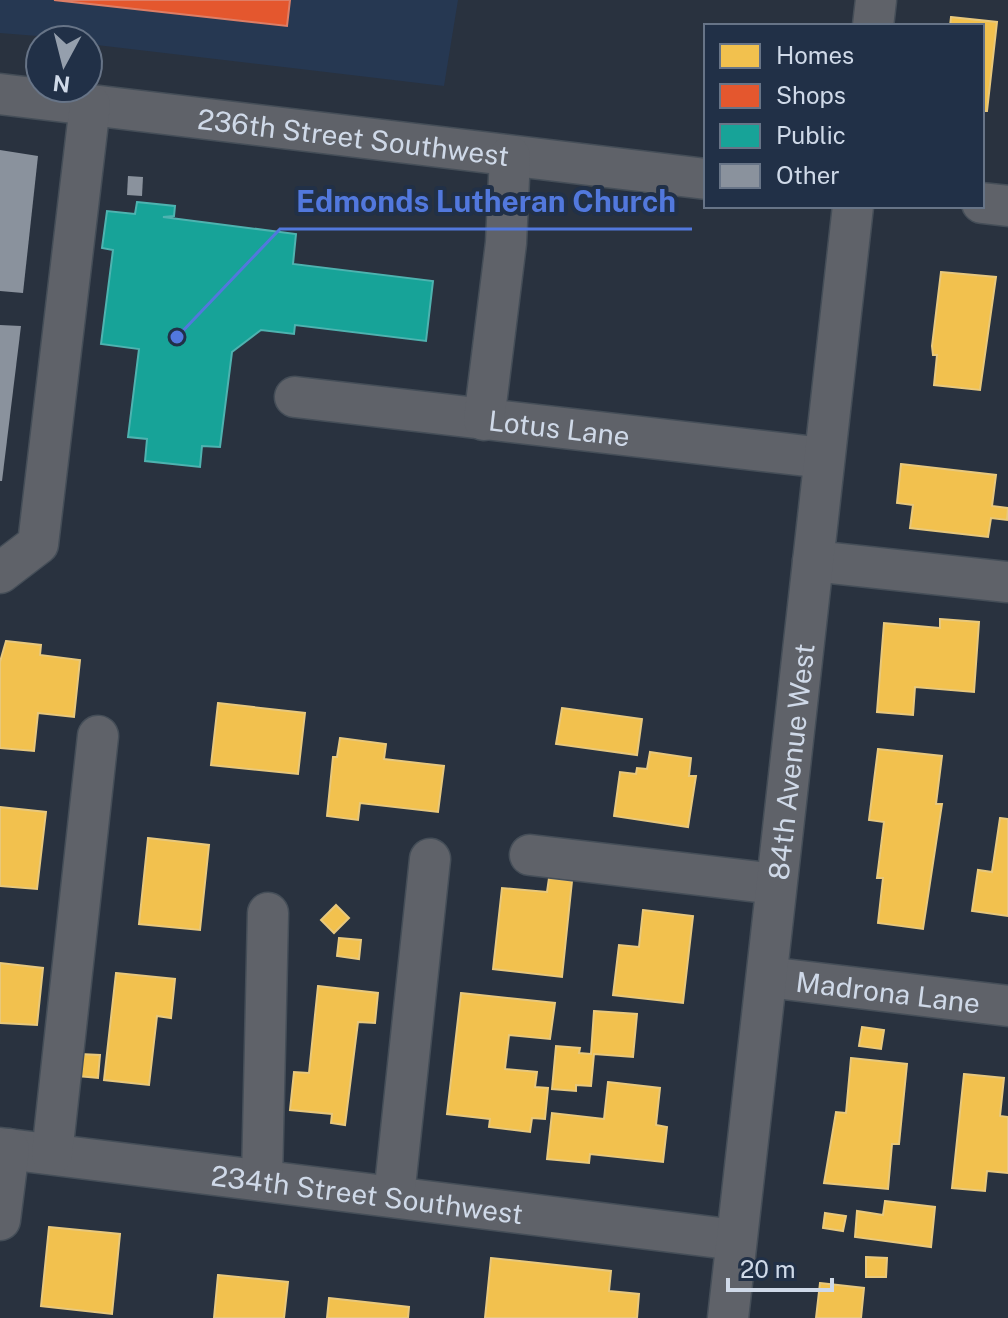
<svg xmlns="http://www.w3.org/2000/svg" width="1008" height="1318" viewBox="0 0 1008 1318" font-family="'Public Sans',sans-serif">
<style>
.built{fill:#263852}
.homes{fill:#f2c14e;stroke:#e8c87c;stroke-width:2}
.shops{fill:#e4572e;stroke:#de7e66;stroke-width:2}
.public{fill:#17a398;stroke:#4eb3b0;stroke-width:2}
.building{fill:#8a929d}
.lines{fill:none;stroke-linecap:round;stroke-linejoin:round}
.minor-casing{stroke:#454e58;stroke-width:43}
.minor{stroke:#5f6269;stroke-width:40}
.labels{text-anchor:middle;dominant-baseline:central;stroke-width:8;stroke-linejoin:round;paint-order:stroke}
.street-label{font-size:28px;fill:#cfd9e8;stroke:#213047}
.leader{fill:none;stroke:#5278dd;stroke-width:3}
.callout-dot{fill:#5278dd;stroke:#213047;stroke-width:3}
.callout-label{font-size:30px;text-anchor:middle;font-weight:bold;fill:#5278dd;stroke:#213047;stroke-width:8;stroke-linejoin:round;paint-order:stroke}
</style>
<rect width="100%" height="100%" fill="#29323f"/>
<!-- built -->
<polygon class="built" points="0,0 458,0 444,86 88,44 88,40 0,33"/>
<!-- homes -->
<g class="homes">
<polygon points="951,17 997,22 987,111 982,111 982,26 950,26"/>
<polygon points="941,272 996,277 980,390 934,385 937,355 933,355 932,346"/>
<polygon points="901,464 996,475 992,506 1008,508 1007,520 991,518 988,537 910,528 913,505 897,503"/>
<polygon points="940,619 979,622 974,692 915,687 913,715 877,712 884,623 940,628"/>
<polygon points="6,641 41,645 40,655 80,660 74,717 38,713 34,751 0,748 0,662"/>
<polygon points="218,703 305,713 298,774 211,765"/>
<polygon points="562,708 642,719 637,755 556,744"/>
<polygon points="340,738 386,744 384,759 444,766 438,812 360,803 358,820 327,816 333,757 337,757"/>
<polygon points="878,749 942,756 936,804 942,804 923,929 878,923 883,878 877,878 884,822 869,820"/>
<polygon points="650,752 691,758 689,776 696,776 688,827 614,816 620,772 636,774 637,768 647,769"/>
<polygon points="0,807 46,812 37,889 0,886"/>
<polygon points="1000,818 1008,819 1008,916 972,911 978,870 992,872"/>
<polygon points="148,838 209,845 200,930 139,924"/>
<polygon points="549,878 572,881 562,977 493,969 502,888 547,892"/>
<polygon points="336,905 349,918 334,933 321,920"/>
<polygon points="643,910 693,916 683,1003 613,995 619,945 639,947"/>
<polygon points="339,938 361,940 359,959 337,956"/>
<polygon points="0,963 43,968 37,1025 0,1023"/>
<polygon points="116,973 175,979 171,1018 157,1016 149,1085 104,1080"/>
<polygon points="318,986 378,993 375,1023 358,1022 345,1125 331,1123 332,1114 290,1110 294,1072 309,1073"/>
<polygon points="461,993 555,1003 550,1039 509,1035 505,1069 537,1072 535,1087 548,1088 545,1119 532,1118 530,1132 489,1127 490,1119 447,1114"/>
<polygon points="594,1011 637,1014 633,1057 594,1054 591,1086 576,1085 576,1091 552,1089 556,1046 580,1048 579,1053 591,1054"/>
<polygon points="862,1027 884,1030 881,1049 859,1046"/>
<polygon points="80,1054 100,1055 98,1078 78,1076"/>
<polygon points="851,1058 907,1064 899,1144 892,1144 888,1189 824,1183 836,1112 846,1113"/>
<polygon points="964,1074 1004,1078 1000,1116 1008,1117 1008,1173 987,1171 985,1191 952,1188"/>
<polygon points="608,1082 660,1088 656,1125 667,1127 663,1162 590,1154 589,1163 547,1159 552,1113 604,1119"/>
<polygon points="885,1201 935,1207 931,1247 855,1237 857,1211 883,1215"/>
<polygon points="825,1213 846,1216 843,1231 823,1228"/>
<polygon points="49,1227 120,1234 112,1314 41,1306"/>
<polygon points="866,1257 887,1258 886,1277 866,1277"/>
<polygon points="491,1258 611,1271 609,1291 639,1294 637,1318 485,1318"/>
<polygon points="218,1275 288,1282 284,1318 214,1318"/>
<polygon points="820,1283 864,1288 861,1318 816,1318"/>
<polygon points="329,1298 409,1307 408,1318 327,1318"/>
</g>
<!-- shops -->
<polygon class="shops" points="54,0 290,0 287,26"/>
<!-- public -->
<polygon class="public" points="137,202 175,206 174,216 163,217 296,234 293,264 433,281 426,341 295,325 294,334 261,330 232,352 220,447 202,446 200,467 145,461 147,439 128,437 139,349 101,344 113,250 102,248 107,211 135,214"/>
<!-- building -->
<g class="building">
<polygon points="0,150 38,156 23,293 0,291"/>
<polygon points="128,176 143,177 142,196 127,195"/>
<polygon points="0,325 21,326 2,481 0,481"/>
</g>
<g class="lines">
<!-- minor casing -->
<g class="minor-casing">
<g id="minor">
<polyline points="873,26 876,0"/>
<path id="s1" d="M 0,94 L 706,179"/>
<polyline points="982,203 1008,206"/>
<path id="s2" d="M 295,397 L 824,458"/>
<polyline points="484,420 506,243 510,156"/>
<polyline points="813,561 1008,582"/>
<polyline points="0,573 38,544 90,105"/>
<polyline points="530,855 776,884"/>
<path id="s3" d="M 767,977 L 1008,1006"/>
<path id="s4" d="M 0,1148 L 736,1240"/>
<polyline points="52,1154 98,736"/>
<polyline points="262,1179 268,913"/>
<polyline points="394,1196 430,859"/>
<polyline points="0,1220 9,1149"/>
<path id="s5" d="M 728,1318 L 853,206"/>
</g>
</g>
<!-- minor -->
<use href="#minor" class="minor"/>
</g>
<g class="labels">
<!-- street labels -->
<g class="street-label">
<text stroke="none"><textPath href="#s1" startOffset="356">236th Street Southwest</textPath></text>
<text stroke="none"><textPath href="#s2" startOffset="266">Lotus Lane</textPath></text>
<text stroke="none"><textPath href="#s5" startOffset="560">84th Avenue West</textPath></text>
<text stroke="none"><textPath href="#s3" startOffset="122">Madrona Lane</textPath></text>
<text stroke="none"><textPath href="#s4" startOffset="370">234th Street Southwest</textPath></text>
</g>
</g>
<!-- callouts -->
<path class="leader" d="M177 337L280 229H692"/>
<circle class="callout-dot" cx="177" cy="337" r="8"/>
<g class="callout-label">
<text x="486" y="212">Edmonds Lutheran Church</text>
</g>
<!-- legend -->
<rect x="704" y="24" width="280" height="184" fill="#213047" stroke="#677487" stroke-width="2"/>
<rect x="720" y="44" width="40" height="24" fill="#f2c14e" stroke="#677487" stroke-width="2"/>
<text x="776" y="64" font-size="24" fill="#cfd9e8">Homes</text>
<rect x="720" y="84" width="40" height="24" fill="#e4572e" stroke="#677487" stroke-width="2"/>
<text x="776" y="104" font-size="24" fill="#cfd9e8">Shops</text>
<rect x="720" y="124" width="40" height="24" fill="#17a398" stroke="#677487" stroke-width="2"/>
<text x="776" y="144" font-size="24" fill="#cfd9e8">Public</text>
<rect x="720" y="164" width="40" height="24" fill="#8a929d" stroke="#677487" stroke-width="2"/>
<text x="776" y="184" font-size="24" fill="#cfd9e8">Other</text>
<!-- north arrow -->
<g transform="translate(64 64) rotate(187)"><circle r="38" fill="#213047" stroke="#677487" stroke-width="2"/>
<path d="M0-6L14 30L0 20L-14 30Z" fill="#959fad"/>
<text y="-12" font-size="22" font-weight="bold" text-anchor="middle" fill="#cfd9e8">N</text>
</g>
<!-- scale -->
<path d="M728 1278v12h104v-12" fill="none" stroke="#cfd9e8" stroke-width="4"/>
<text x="740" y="1278" font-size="24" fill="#cfd9e8" stroke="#213047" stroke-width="6" paint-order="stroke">20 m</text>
</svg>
